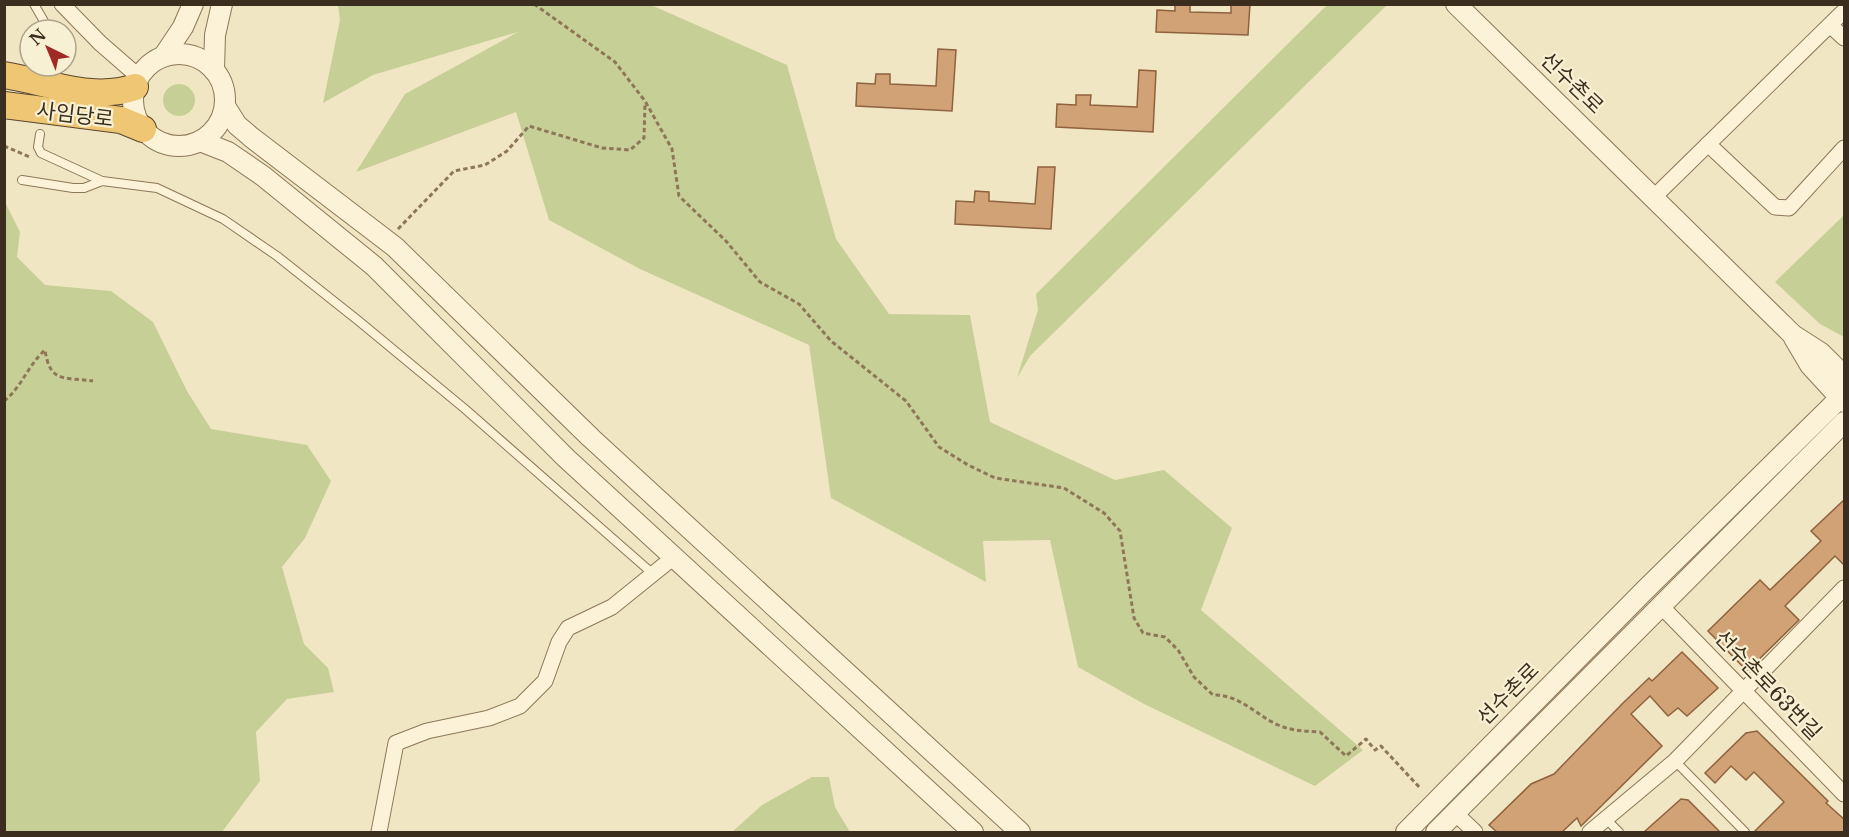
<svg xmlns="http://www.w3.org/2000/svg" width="1849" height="837" viewBox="0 0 1849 837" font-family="'Libre Baskerville','Noto Sans KR',serif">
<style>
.green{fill:#c6d096}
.building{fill:#d2a277;stroke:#8e623d;stroke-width:1.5}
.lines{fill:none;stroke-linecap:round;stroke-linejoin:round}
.service-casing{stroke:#8d7758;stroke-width:10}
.minor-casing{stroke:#8d7758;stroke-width:17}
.tertiary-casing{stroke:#8d7758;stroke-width:22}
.trunk-casing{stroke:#5a452d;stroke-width:28}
.path{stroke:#8d7758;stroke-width:3;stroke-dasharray:4.5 3;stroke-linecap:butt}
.service{stroke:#fbf2d7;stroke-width:8}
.minor{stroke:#fbf2d7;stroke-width:15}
.tertiary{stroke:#fbf2d7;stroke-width:20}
.trunk{stroke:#eec674;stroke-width:26}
.labels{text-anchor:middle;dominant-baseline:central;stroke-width:4.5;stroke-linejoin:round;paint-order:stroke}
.street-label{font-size:21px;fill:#3c2e1e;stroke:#f8f0d3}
</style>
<rect width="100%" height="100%" fill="#f1e6c3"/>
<!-- green -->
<g class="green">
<polygon points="338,5 651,5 787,65 836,239 889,314 970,315 990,422 1115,480 1164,470 1232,528 1201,610 1363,750 1315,786 1144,704 1078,667 1050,540 983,541 986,582 831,498 809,345 640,269 549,220 516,112 356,172 405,94 518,32 373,75 323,103 340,20"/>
<polygon points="1327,5 1387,5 1030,356 1017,378 1038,310 1036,294"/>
<circle cx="179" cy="100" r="16"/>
<polygon points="4,200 20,232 17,257 45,285 111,291 153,322 187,391 211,429 307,445 331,481 305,538 282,567 304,644 328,668 334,692 287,699 256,732 260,781 222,832 5,832"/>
<polygon points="1844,215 1844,337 1820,324 1775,282"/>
<polygon points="812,777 829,777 835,807 850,832 732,832 762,805"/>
</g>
<!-- building -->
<g class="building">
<polygon points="1175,4 1190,4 1190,12 1231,13 1231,4 1250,4 1248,35 1156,32 1157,10 1175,11"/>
<polygon points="938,49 956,50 952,111 856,106 857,83 875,84 876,74 890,74 890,84 936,86"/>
<polygon points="1139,70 1156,71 1153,132 1056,127 1057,104 1076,105 1076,95 1091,95 1090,105 1137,107"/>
<polygon points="1038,167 1055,167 1051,229 955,224 956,201 974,202 975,191 989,192 989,201 1035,204"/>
<polygon points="1845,499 1845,566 1835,556 1785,606 1799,620 1747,671 1708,631 1760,580 1770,590 1821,541 1811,531"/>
<polygon points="1682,652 1718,688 1687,716 1678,708 1668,716 1650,696 1631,714 1662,746 1581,826 1577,818 1562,832 1497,832 1489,825 1531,784 1554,774 1622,704 1649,678 1652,681"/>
<polygon points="1757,731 1828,801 1826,803 1845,820 1845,832 1754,832 1784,802 1754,772 1746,780 1731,766 1715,783 1705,773 1746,733"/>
<polygon points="1681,799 1688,800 1720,832 1644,832"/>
</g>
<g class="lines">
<!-- service casing -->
<g class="service-casing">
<g id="service">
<polyline points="34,4 49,30"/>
<polyline points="54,70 55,66"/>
<polyline points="40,134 38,147 41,153 102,181"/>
<polyline points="22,180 73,188 84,188 102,181 157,188 223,219 277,256 360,322 465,409 652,573"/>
<polyline points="1675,761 1745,832"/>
<polyline points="1605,818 1619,832"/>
</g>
</g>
<!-- minor casing -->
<g class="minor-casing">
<g id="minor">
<polyline points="62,4 100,43 139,77"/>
<polyline points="1831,26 1844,38"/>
<polyline points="1708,144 1775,207 1789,208 1844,148"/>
<polyline points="1654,197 1844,11"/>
<polyline points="1660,605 1844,794"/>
<polyline points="1455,813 1475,832"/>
<polyline points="379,832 396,743 427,731 489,718 520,706 545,681 559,642 568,628 612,607 674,557"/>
<polyline points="1590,832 1675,761 1844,588"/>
</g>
</g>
<!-- tertiary casing -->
<g class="tertiary-casing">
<g id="tertiary">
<polyline points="1456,4 1793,335 1821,353 1844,376"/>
<circle cx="179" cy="100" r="46"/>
<polyline points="163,57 183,27 193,4"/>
<polyline points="214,70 215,35 222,4"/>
<polyline points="225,106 237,125 251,137 395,247 591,438 1020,832"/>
<polyline points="200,141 228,152 263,176 374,266 566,458 973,832"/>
<polyline points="1794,338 1810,365 1844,402"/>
<polyline points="1406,832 1645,590 1844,394"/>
<polyline points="1436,832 1844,422"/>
</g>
</g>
<!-- trunk casing -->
<g class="trunk-casing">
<g id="trunk">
<path d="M 4,75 C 48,82 93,102 135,87"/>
<polyline points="4,105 121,120 143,129"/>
</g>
</g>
<!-- path -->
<g class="path">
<path d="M 534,4 L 615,62 L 645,101 L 672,149 L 679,196 L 726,241 L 760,282 L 799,304 L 831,341 L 906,401 L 939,447 L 968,465 L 995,478 L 1064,488 L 1104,513 L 1120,531 L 1134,618 L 1143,633 L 1165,637 L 1178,650 L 1194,677 L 1213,695 C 1239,694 1256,715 1278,725 C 1292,731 1305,731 1320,732 L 1346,756 L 1366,739 L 1375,750 L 1381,746 L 1421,789"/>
<polyline points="4,146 30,157"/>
<polyline points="398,229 454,171 485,165 507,151 529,126 602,148 630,150 644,138 645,103"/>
<path d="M 4,401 C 22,387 28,365 45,350 C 50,383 63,377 93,381"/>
</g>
<!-- service -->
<use href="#service" class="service"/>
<!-- minor -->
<use href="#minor" class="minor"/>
<!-- tertiary -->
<use href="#tertiary" class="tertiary"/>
<!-- trunk -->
<use href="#trunk" class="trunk"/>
</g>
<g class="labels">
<!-- street labels -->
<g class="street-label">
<text transform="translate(1572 83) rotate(44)">선수촌로</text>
<text transform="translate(75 115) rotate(7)">사임당로</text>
<text transform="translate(1768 685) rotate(46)">선수촌로63번길</text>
<text transform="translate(1508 694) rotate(-45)">선수촌로</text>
</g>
</g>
<!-- border -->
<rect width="1849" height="837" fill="none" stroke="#3c2e1e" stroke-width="12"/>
<!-- north arrow -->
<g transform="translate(48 48) rotate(317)"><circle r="28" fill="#f8f0d3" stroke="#ada28b" stroke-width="1.5"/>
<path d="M0-4.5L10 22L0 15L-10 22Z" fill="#a02b24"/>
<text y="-9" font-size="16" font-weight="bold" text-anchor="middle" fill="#3c2e1e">N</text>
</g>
</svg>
